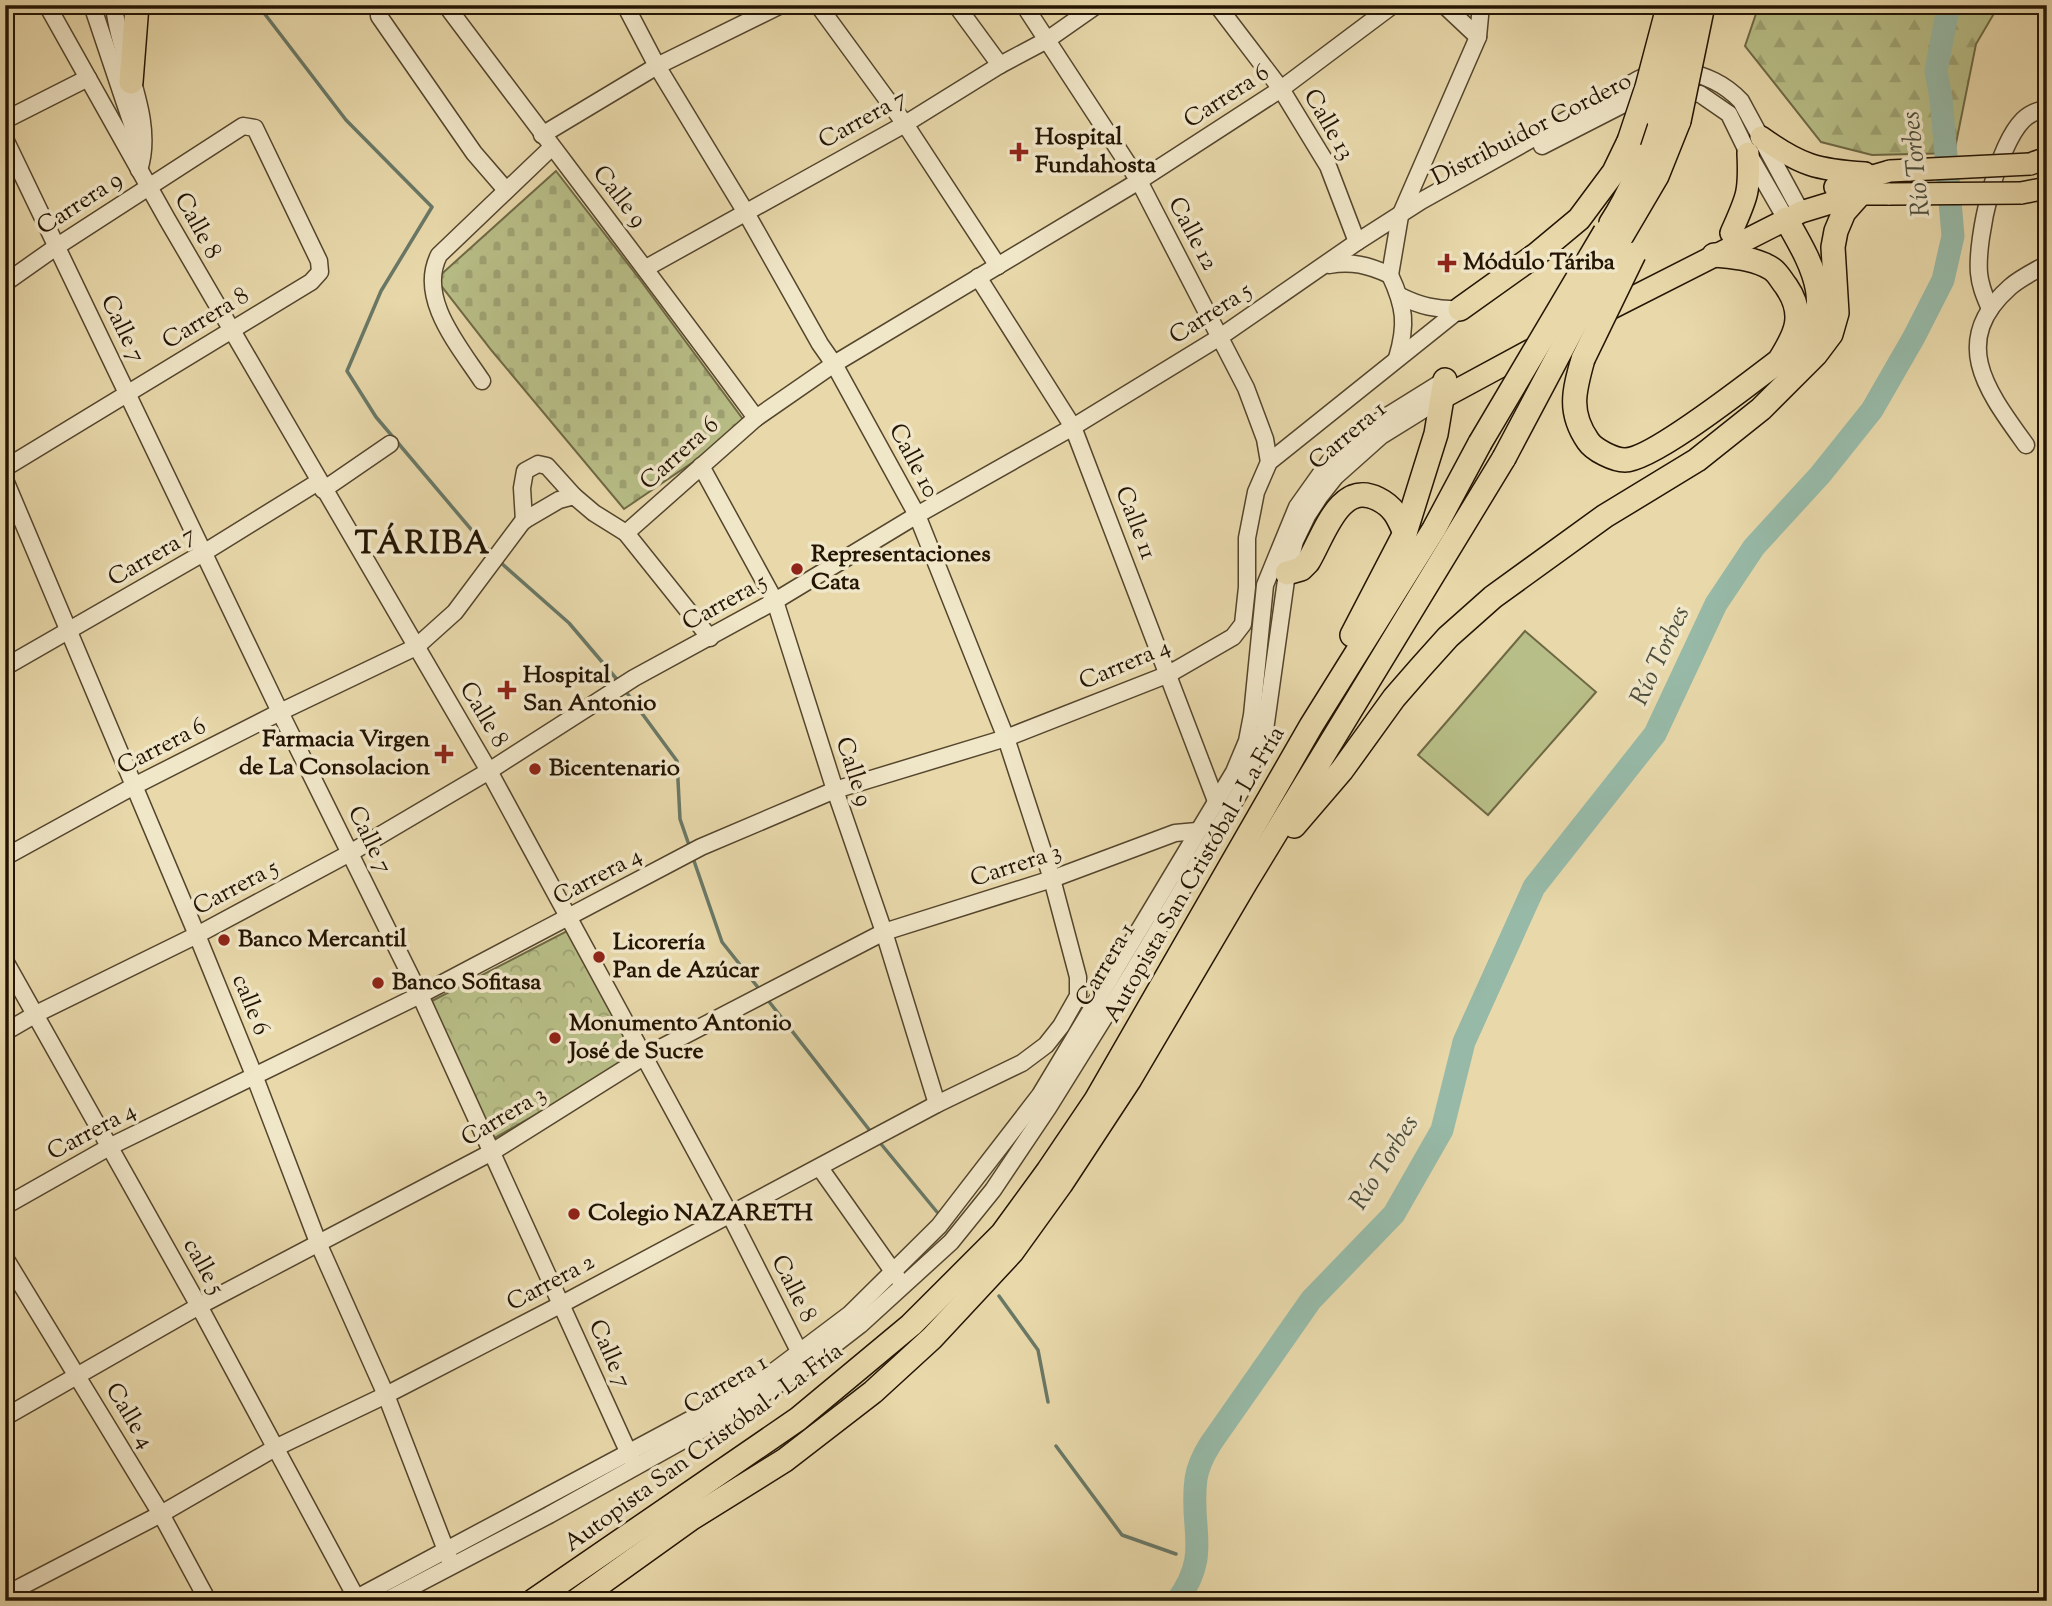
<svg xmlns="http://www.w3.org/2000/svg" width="2052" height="1606" viewBox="0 0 2052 1606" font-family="'Sorts Mill Goudy',serif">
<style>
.forest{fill:url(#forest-firs);stroke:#6e6945;stroke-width:2}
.cemetery{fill:url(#cemetery-stones);stroke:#6e6945;stroke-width:2}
.park{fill:url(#park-crowns);stroke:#6e6945;stroke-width:2}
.pitch{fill:#b8be87;stroke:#6e6945;stroke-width:2}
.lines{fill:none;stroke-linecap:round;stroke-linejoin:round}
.stream{stroke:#697866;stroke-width:3.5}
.river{stroke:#97baa8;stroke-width:23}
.minor-casing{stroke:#54452d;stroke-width:19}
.major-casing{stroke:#231403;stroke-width:24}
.highway-casing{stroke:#231403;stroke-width:26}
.minor{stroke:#f0e6c8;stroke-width:16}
.major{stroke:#e8d8aa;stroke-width:21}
.highway{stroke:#e8d8aa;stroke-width:23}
.major-bridge-casing{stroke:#231403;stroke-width:24;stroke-linecap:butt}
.highway-bridge-casing{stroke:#231403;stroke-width:26;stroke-linecap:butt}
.major-bridge{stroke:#e8d8aa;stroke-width:21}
.highway-bridge{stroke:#e8d8aa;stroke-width:23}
.poi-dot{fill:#8f2418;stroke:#f0e6c8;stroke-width:2.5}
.labels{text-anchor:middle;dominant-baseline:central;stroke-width:7;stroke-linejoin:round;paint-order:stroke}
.street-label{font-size:24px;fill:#231403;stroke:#f0e6c8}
.poi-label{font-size:24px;font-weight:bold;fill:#231403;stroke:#f0e6c8;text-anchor:start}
.water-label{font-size:26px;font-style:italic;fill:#4c4e3d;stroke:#f0e6c8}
.district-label{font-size:32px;font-weight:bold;letter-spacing:2px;fill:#231403;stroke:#f0e6c8}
</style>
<defs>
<pattern id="forest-firs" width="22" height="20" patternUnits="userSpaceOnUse" patternTransform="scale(1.75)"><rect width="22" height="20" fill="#b8be87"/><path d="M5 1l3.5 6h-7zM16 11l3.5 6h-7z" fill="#9ea273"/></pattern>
<pattern id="cemetery-stones" width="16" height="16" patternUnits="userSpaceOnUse" patternTransform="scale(1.75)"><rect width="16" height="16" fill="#b8be87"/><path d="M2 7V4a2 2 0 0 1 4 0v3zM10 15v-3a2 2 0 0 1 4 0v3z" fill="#9ea273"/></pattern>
<pattern id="park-crowns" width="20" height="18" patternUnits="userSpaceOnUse" patternTransform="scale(1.75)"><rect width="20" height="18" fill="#b8be87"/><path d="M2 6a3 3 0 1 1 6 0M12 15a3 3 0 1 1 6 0" fill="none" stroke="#9ea273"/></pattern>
</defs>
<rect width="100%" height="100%" fill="#e8d8aa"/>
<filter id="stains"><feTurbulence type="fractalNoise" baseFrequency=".00286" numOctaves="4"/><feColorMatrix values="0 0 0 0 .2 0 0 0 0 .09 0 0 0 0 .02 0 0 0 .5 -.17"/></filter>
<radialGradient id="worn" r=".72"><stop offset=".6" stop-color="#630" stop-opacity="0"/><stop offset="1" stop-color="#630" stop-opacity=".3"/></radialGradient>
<!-- forest -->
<polygon class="forest" points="1759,5 1999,5 1976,44 1954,153 1872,155 1821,142 1745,46"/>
<!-- cemetery -->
<polygon class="cemetery" points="556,171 638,277 745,422 699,458 624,509 492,351 436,279"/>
<!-- park -->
<polygon class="park" points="567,931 637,1057 491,1140 426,1004"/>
<!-- pitch -->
<polygon class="pitch" points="1525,631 1596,692 1488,815 1418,755"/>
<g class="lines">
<!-- stream -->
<g class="stream">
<polyline points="252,5 264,13 346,120 432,207 381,291 347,371 376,417 492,554"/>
<polyline points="500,562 569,623 620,683"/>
<polyline points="624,689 677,761 680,819 690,848"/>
<polyline points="693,858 722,942 760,990"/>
<polyline points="767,999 871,1132"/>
<polyline points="881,1144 937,1212"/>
<polyline points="999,1296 1038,1350 1048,1402"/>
<polyline points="1056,1446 1122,1535 1176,1554"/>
</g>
<!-- river -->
<path class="river" d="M 1177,1601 C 1212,1553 1189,1529 1196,1479 C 1198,1465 1204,1454 1211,1443 L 1311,1300 L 1394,1214 L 1442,1130 L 1464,1042 L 1534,887 L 1655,734 L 1716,604 L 1754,547 L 1820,475 L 1872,410 L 1914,337 L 1943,280 L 1953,236 L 1941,98 L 1936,71 L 1947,14 L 1952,5"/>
<!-- minor casing -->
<g class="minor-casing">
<g id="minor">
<polyline points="47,5 167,219 489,771 729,1213 803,1359"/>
<polyline points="92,5 138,142"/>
<path d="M 114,5 C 119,59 156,118 139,170"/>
<path d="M 446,5 C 549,143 654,279 756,418"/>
<polyline points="818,5 905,124 998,266"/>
<polyline points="956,5 1000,65"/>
<polyline points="1024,5 1139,181 1246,388 1265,439 1269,462"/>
<polyline points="1217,5 1281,89 1328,166 1357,242"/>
<polyline points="1444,5 1478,37"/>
<polyline points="379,16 474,153 506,190"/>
<path d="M 1682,70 C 1706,76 1724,83 1741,101 L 1801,212"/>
<polyline points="1677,92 1700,94 1729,114 1748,153 1786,219"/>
<polyline points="5,120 88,78"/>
<polyline points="542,135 657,66 781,5"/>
<polyline points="5,139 280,712 420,995 631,1458"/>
<polyline points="1542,146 1628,102 1648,94"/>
<path d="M 1329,265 C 1352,261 1368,265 1390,275"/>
<polyline points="646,268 905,124 1000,65 1047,40 1097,5"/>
<polyline points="1390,275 1400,216 1478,37 1481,5"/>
<path d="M 1390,275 C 1405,307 1407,325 1397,358"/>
<polyline points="978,277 1073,427 1216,801"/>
<polyline points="5,283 56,247 243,126 255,128 319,261 320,272 311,282 5,468"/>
<path d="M 1400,296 C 1420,306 1437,310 1460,309"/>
<path d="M 1990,309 C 1985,297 1980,286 1979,273 C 1976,237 1997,146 2023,120 C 2029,114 2038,110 2047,109"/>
<path d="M 482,381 C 459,346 417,298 439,255 L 551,148"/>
<path d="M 2026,445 C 1988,392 1948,342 2010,287 C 2020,278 2035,271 2047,264"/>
<polyline points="701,466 775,601 835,790 884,932 937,1104"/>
<polyline points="5,480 197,935 254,1075 319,1245 386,1395 449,1558"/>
<polyline points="323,490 390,444"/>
<polyline points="524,521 522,488 525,471 538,464 547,466 574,496"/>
<polyline points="626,533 756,418 834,364 1139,181 1281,89 1393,5"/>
<polyline points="5,667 205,552 318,482"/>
<polyline points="5,857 134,786 280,712 416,647 455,612 523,521 559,500 574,496 594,513 626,533 710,638"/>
<polyline points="5,961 199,1306 358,1601"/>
<polyline points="5,1032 36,1014 197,935 350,853 489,771 634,678 775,601 917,515 1073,427 1220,337 1357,242 1421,201 1639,79 1656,71"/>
<polyline points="820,1168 897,1277"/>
<polyline points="5,1206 111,1146 420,995 701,847 835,790 1006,738 1169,674 1233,637 1243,624 1247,587 1247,538 1256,492 1269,462 1460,309"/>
<polyline points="5,1258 161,1514 208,1601"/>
<polyline points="5,1417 199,1306 492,1152 645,1056 884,932 1052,879 1175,833 1197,831"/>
<polyline points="5,1595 161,1514 275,1448 386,1395 562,1304 937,1104 1022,1063 1046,1045 1061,1026 1078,996 1078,977 1052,879 1006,738 917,515 834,364 820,344 745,211 657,66 625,5"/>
<polyline points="351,1601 738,1394 769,1375 850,1314 939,1226 1040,1095 1234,772 1247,741 1252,715 1265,585 1297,507 1329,462 1363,431 1445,380"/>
<polyline points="385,1601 549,1515 741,1408 807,1366 860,1325 951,1242 993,1190 1048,1108 1132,973 1242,789 1265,730 1287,573 1295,541 1307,516 1320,496 1335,477 1381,436 1444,397"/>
</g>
</g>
<!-- major casing -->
<g class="major-casing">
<g id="major">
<path d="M 1761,137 C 1800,165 1817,170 1865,173"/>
<polyline points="2030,164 2047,158"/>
<polyline points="1835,187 1890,171"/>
<polyline points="2021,193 2047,188"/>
<path d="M 1731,233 C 1747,197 1750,193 1748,153"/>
<polyline points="1600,314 1801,212 1860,194 1890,194"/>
<polyline points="1444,397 1544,343"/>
</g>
</g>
<!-- highway casing -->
<g class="highway-casing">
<g id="highway">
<polyline points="131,82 137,5"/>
<path d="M 1786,219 C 1811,263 1842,312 1791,352"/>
<path d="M 1611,223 C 1632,191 1646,154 1657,117"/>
<polyline points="1620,239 1657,176 1679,121"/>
<polyline points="1460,309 1537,254 1579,219 1614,172 1629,141"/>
<path d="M 1583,359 C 1574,391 1568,412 1588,441 C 1594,450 1614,460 1625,460 C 1653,460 1752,381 1779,361 C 1796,334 1806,315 1786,286 C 1781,280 1778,273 1772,269 C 1755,258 1733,257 1714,255"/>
<path d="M 1287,573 L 1301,569 L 1308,562 C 1323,538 1339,479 1378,499 C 1394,507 1398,517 1405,533"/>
<polyline points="1352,635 1405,533 1436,434 1445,380"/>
<polyline points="1294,826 1342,770 1394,698 1421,667 1448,637 1493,597 1605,516 1697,460 1761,409 1816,354 1831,334 1837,313 1833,247 1836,231 1844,212 1860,194"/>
<polyline points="533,1601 798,1419 911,1325 1002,1234 1048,1171 1096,1100 1311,726 1434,529 1480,443"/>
<polyline points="576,1601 692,1518 785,1460 873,1392 932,1338 1012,1252 1061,1184 1130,1079 1246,882 1504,458"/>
</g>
</g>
<!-- minor -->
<use href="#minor" class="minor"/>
<!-- major -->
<use href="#major" class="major"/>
<!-- highway -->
<use href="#highway" class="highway"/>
<!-- major-bridge casing -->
<g class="major-bridge-casing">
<g id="major-bridge">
<polyline points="1890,171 2030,164"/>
<polyline points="1890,194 2021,193"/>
</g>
</g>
<!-- highway-bridge casing -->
<g class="highway-bridge-casing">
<g id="highway-bridge">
<polyline points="1657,117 1684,13"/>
<polyline points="1679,121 1703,5"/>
<polyline points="1629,141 1647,87 1666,15"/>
<polyline points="1583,359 1634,254"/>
<polyline points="1480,443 1605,232"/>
<polyline points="1504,458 1620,239"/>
</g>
</g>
<!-- major-bridge -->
<use href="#major-bridge" class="major-bridge"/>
<!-- highway-bridge -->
<use href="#highway-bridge" class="highway-bridge"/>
</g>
<!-- markers -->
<g class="poi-dot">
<path d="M1015.5 141.5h7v7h7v7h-7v7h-7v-7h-7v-7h7z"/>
<path d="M1443.5 252.5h7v7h7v7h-7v7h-7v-7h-7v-7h7z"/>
<circle cx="797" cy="569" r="7"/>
<path d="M503.5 679.5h7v7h7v7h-7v7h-7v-7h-7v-7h7z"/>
<path d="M440.5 743.5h7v7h7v7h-7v7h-7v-7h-7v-7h7z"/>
<circle cx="535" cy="769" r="7"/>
<circle cx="224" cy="940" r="7"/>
<circle cx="599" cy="957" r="7"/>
<circle cx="378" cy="983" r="7"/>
<circle cx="555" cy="1038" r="7"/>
<circle cx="574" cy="1214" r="7"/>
</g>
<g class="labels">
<!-- street labels -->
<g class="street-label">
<text transform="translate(1227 97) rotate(-33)">Carrera 6</text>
<text transform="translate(863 120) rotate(-29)">Carrera 7</text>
<text transform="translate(1328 125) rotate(60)">Calle 13</text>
<text transform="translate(1532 130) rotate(-27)">Distribuidor Cordero</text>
<text transform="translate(619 197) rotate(52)">Calle 9</text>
<text transform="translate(80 204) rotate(-33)">Carrera 9</text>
<text transform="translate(197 226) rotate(61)">Calle 8</text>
<text transform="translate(1192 234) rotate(62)">Calle 12</text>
<text transform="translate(1211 314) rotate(-33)">Carrera 5</text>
<text transform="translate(206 319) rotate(-31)">Carrera 8</text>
<text transform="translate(122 329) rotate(64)">Calle 7</text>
<text transform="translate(1348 436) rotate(-40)">Carrera 1</text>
<text transform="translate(680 454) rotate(-42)">Carrera 6</text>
<text transform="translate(913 461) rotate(62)">Calle 10</text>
<text transform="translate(1135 523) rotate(69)">Calle 11</text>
<text transform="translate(152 557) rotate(-30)">Carrera 7</text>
<text transform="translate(725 603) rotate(-29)">Carrera 5</text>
<text transform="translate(1125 665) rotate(-23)">Carrera 4</text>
<text transform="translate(483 715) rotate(59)">Calle 8</text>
<text transform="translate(162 747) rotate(-27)">Carrera 6</text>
<text transform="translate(853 772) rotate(72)">Calle 9</text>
<text transform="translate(369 840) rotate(64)">Calle 7</text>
<text transform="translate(1016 866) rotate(-18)">Carrera 3</text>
<text transform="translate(1195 875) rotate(-60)">Autopista San Cristóbal - La Fría</text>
<text transform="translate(598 877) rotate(-28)">Carrera 4</text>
<text transform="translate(236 888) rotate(-28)">Carrera 5</text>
<text transform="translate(1106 965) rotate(-59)">Carrera 1</text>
<text transform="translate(250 1005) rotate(68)">calle 6</text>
<text transform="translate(504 1117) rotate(-31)">Carrera 3</text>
<text transform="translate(92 1132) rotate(-28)">Carrera 4</text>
<text transform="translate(203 1267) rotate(61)">calle 5</text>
<text transform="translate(551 1283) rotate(-28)">Carrera 2</text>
<text transform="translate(793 1289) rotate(63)">Calle 8</text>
<text transform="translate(609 1354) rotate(66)">Calle 7</text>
<text transform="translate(726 1385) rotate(-31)">Carrera 1</text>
<text transform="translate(129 1416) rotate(59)">Calle 4</text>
<text transform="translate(704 1448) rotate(-36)">Autopista San Cristóbal - La Fría</text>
</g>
<!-- poi labels -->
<g class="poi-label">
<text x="1035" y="138">Hospital<tspan x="1035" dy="28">Fundahosta</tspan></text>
<text x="1463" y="263">Módulo Táriba</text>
<text x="811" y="555">Representaciones<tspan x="811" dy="28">Cata</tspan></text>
<text x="523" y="676">Hospital<tspan x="523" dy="28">San Antonio</tspan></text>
<text x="430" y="740" text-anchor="end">Farmacia Virgen<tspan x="430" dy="28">de La Consolacion</tspan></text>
<text x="549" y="769">Bicentenario</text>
<text x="238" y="940">Banco Mercantil</text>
<text x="613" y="943">Licorería<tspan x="613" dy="28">Pan de Azúcar</tspan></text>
<text x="392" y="983">Banco Sofitasa</text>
<text x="569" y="1024">Monumento Antonio<tspan x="569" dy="28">José de Sucre</tspan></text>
<text x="588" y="1214">Colegio NAZARETH</text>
</g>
<!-- water labels -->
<g class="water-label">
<text transform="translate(1917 164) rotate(-96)">Río Torbes</text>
<text transform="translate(1661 656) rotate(-65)">Río Torbes</text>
<text transform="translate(1385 1163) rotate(-58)">Río Torbes</text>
</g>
<!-- district labels -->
<g class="district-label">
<text x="423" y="545">TÁRIBA</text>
</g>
</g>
<!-- margin -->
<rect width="2052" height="1606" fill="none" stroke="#e8d8aa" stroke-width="28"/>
<rect x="7" y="7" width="2038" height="1592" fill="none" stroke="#231403" stroke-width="3.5"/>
<rect x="14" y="14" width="2024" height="1578" fill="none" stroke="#231403" stroke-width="2"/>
<rect width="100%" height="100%" filter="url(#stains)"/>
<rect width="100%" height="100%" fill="url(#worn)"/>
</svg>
